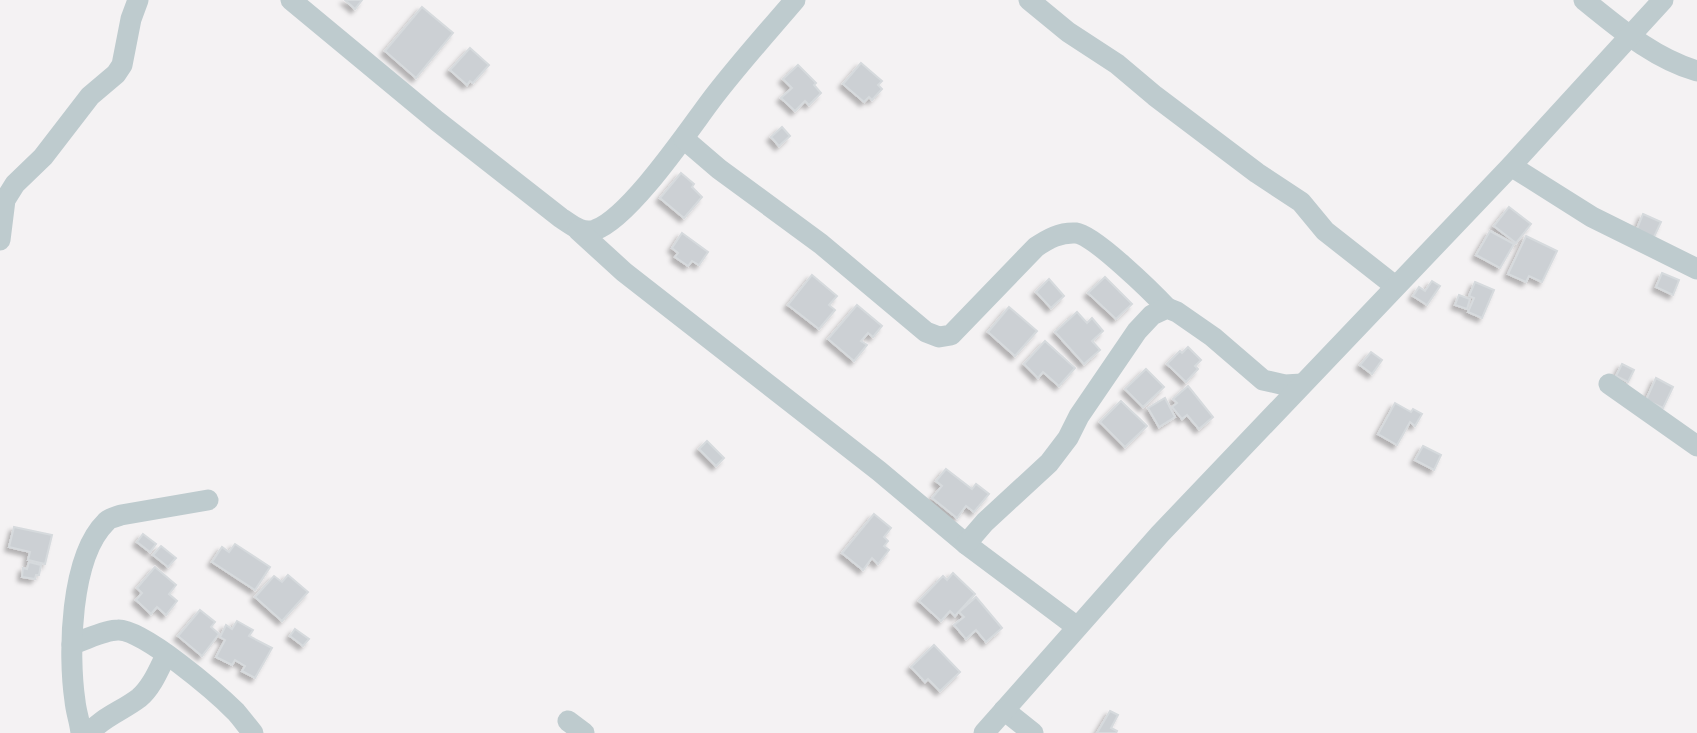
<svg xmlns="http://www.w3.org/2000/svg" width="1697" height="733" viewBox="0 0 1697 733" font-family="Poppins,sans-serif">
<style>
.building{fill:#ccd0d4;stroke:#d6dadd;stroke-width:2;filter:url(#shadow)}
.lines{fill:none;stroke-linecap:round;stroke-linejoin:round}
.minor{stroke:#becbce;stroke-width:21}
</style>
<defs>
<filter id="shadow"><feDropShadow dx="-4" dy="4" stdDeviation="2" flood-color="#0004"/></filter>
</defs>
<rect width="100%" height="100%" fill="#f4f2f3"/>
<!-- building -->
<g class="building">
<polygon points="345,0 362,0 355,9"/>
<polygon points="422,7 453,33 416,78 385,51"/>
<polygon points="470,48 489,65 473,83 470,81 467,85 450,70"/>
<polygon points="861,63 882,81 878,85 882,89 872,100 869,97 864,102 843,84"/>
<polygon points="798,65 816,83 814,85 821,93 809,105 805,101 795,111 781,98 792,88 783,79"/>
<polygon points="782,127 790,136 779,146 771,137"/>
<polygon points="681,173 694,184 692,187 702,197 684,218 660,198"/>
<polygon points="1509,207 1531,224 1516,243 1494,226"/>
<polygon points="1643,214 1661,222 1653,239 1636,231"/>
<polygon points="1490,231 1514,244 1500,268 1476,255"/>
<polygon points="682,233 708,252 699,265 692,261 688,266 675,257 678,253 672,248"/>
<polygon points="1526,236 1557,251 1542,282 1529,276 1526,282 1508,274"/>
<polygon points="1662,273 1679,280 1673,295 1656,287"/>
<polygon points="812,275 837,296 829,305 835,310 819,329 788,305"/>
<polygon points="1105,277 1132,304 1116,319 1088,293"/>
<polygon points="1049,279 1064,296 1051,308 1036,292"/>
<polygon points="1432,281 1440,286 1427,305 1413,296 1419,287 1425,291"/>
<polygon points="1475,282 1494,290 1482,318 1468,312 1474,298 1469,296"/>
<polygon points="1459,295 1470,299 1467,309 1455,305"/>
<polygon points="857,305 882,326 873,337 868,333 861,341 867,345 854,361 828,339"/>
<polygon points="1009,307 1037,331 1015,356 988,332"/>
<polygon points="1077,312 1087,323 1092,318 1103,331 1092,341 1100,350 1084,364 1055,332"/>
<polygon points="1045,341 1075,368 1059,386 1043,372 1038,378 1024,364"/>
<polygon points="1188,347 1201,360 1195,366 1198,369 1186,382 1167,364 1180,351 1182,353"/>
<polygon points="1371,352 1382,360 1372,374 1360,365"/>
<polygon points="1622,364 1634,370 1628,382 1616,376"/>
<polygon points="1146,369 1164,387 1143,407 1125,389"/>
<polygon points="1656,378 1673,387 1663,408 1646,400"/>
<polygon points="1188,386 1213,417 1199,429 1187,415 1182,419 1172,407 1177,403 1173,399"/>
<polygon points="1165,398 1175,417 1159,427 1148,408"/>
<polygon points="1121,401 1147,426 1125,447 1100,422"/>
<polygon points="1395,403 1411,412 1413,409 1422,414 1415,426 1410,422 1397,445 1378,434"/>
<polygon points="707,441 724,458 716,466 699,449"/>
<polygon points="1423,446 1441,455 1434,470 1415,460"/>
<polygon points="946,469 972,489 976,484 989,494 974,512 966,506 957,518 932,498 942,486 936,481"/>
<polygon points="874,514 891,528 884,537 888,541 884,546 889,550 878,564 872,558 863,570 842,553"/>
<polygon points="14,527 52,535 45,564 28,560 30,552 9,547"/>
<polygon points="143,534 156,544 150,552 137,542"/>
<polygon points="235,544 270,567 255,590 212,562 222,547 229,552"/>
<polygon points="161,546 176,558 168,567 153,555"/>
<polygon points="29,562 41,565 39,575 36,575 35,579 22,577 23,568 27,569"/>
<polygon points="155,567 176,585 169,594 177,601 166,615 157,607 151,614 136,600 142,593 137,588"/>
<polygon points="953,573 975,594 955,616 950,611 941,621 919,601 943,576 947,580"/>
<polygon points="288,575 308,592 282,621 255,597 274,576 282,582"/>
<polygon points="976,597 1002,628 986,642 976,630 966,639 954,625 964,617 959,612"/>
<polygon points="200,610 215,622 211,627 219,634 202,656 178,636"/>
<polygon points="237,621 253,630 249,636 272,648 255,678 242,671 245,666 235,660 232,665 216,657 225,640 220,637 226,625 232,629"/>
<polygon points="295,629 309,639 303,646 290,636"/>
<polygon points="934,645 960,672 940,691 928,679 925,682 911,667"/>
<polygon points="1110,711 1118,715 1111,728 1117,731 1116,733 1097,733"/>
</g>
<g class="lines">
<!-- minor -->
<g class="minor">
<path d="M 291,0 L 437,121 L 561,218 C 572,225 581,234 595,230 C 629,218 686,134 709,103 C 736,67 766,34 795,0"/>
<polyline points="1029,0 1068,32 1117,64 1155,96 1257,173 1301,202 1325,231 1395,286"/>
<path d="M 1584,0 C 1619,28 1653,58 1697,71"/>
<path d="M 684,139 L 719,169 L 821,244 L 926,332 L 939,337 L 951,335 L 1036,247 C 1048,239 1060,232 1076,233 C 1094,235 1153,293 1167,308"/>
<polyline points="1511,166 1592,217 1697,269"/>
<polyline points="578,230 624,272 879,471 966,544 1077,627"/>
<polyline points="0,240 5,200 15,184 43,157 90,96 116,74 122,65 131,19 138,0"/>
<polyline points="1609,384 1697,446"/>
<polyline points="966,544 985,522 1049,463 1068,438 1079,416 1137,331 1152,315 1167,308 1177,312 1213,337 1263,380 1285,385 1302,384"/>
<path d="M 72,644 C 86,640 104,630 118,630 C 143,629 217,693 236,712 C 242,719 247,726 253,733"/>
<polyline points="1004,710 1033,733"/>
<polyline points="568,721 584,733"/>
<path d="M 81,733 C 80,722 76,712 75,701 C 68,654 70,557 106,522 C 109,518 116,517 121,515 L 208,500"/>
<path d="M 89,733 C 103,717 122,711 139,698 C 152,687 159,669 166,655"/>
<polyline points="984,733 1160,534 1511,166 1663,0"/>
</g>
</g>
</svg>
